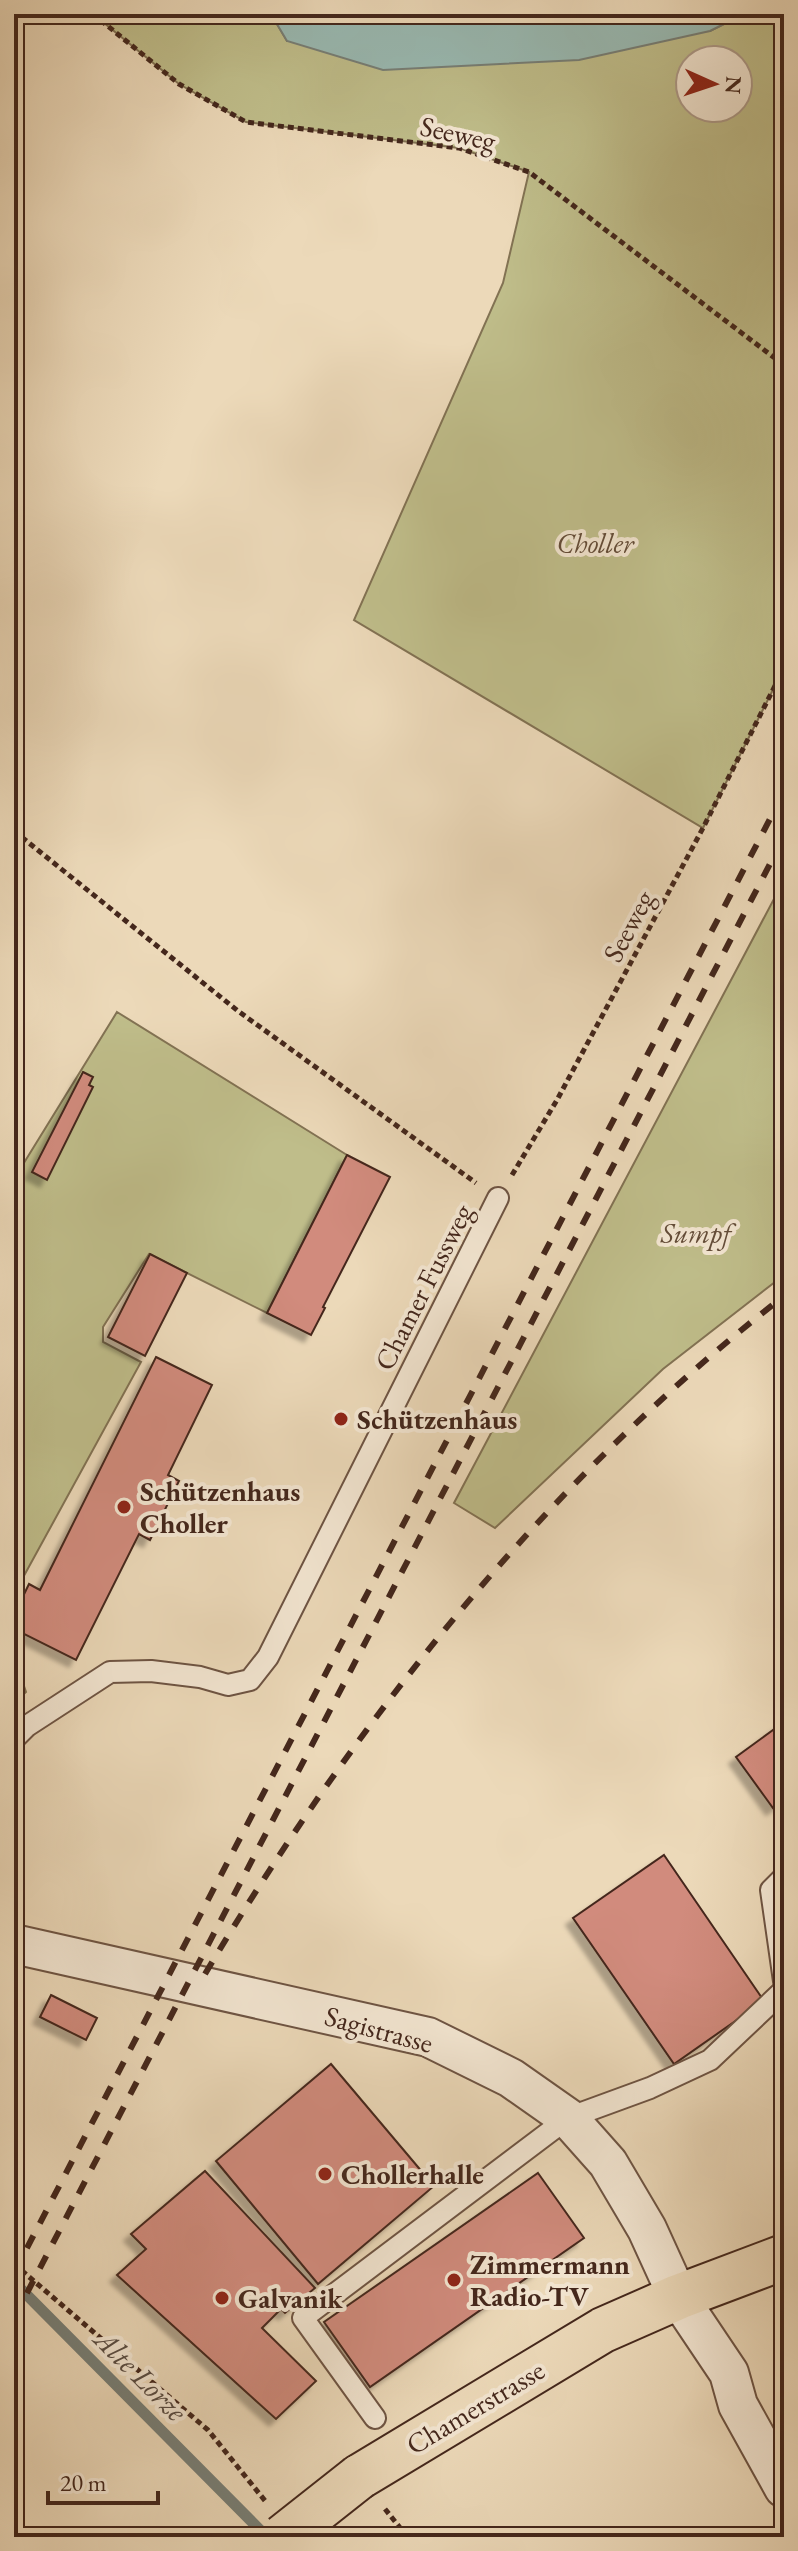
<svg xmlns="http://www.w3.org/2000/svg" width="798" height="2551" viewBox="0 0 798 2551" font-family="'EB Garamond',serif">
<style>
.green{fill:#bfbd8a;stroke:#827253;stroke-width:2;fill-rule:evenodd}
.water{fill:#99bab3;stroke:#777f77;stroke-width:2}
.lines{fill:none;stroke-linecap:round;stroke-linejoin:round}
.stream{stroke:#777f77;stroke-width:11}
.building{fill:#d18b7d;stroke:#44271c;stroke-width:2;filter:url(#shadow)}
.service-casing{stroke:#6e5443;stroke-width:24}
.minor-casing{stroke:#6e5443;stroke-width:42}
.primary-casing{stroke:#44271c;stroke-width:48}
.path{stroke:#44271c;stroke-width:5;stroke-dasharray:6 4;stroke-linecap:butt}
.service{stroke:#f3e6d2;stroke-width:20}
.minor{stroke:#f3e6d2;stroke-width:38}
.primary{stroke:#ecd9b9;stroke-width:44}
.rail{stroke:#44271c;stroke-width:6;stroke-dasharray:14 14;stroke-linecap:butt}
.primary-bridge-casing{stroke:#44271c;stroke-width:48;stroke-linecap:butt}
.primary-bridge{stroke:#ecd9b9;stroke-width:44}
.poi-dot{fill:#8f2418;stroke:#f3e6d2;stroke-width:3}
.labels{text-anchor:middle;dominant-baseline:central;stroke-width:8;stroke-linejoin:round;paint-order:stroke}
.street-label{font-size:28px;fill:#44271c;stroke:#f3e6d2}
.park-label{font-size:28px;font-style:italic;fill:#634c38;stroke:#f3e6d2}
.poi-label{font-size:28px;font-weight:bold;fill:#44271c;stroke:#f3e6d2;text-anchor:start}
.water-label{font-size:30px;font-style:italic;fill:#594c42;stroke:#f3e6d2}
</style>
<defs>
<filter id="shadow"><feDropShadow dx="-7" dy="7" stdDeviation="2" flood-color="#0004"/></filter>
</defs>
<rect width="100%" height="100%" fill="#ecd9b9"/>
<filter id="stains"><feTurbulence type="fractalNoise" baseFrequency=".0025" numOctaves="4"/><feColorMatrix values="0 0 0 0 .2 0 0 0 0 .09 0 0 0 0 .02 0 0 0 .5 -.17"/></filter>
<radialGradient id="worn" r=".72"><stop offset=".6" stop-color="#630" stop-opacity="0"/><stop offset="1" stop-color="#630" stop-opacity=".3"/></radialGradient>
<!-- green -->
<g class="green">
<path d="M 93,14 L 271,14 L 287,41 L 710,31 L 744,14 L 784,14 L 784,668 L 703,828 L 354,620 L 503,283 L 529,172 L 459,148 L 246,122 L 179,84 ZM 690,60 L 738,60 L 738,108 L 690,108 Z"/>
<polygon points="784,880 784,1275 663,1369 495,1528 454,1503"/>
<polygon points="117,1012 347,1155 267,1313 149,1254 103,1327 103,1342 141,1362 14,1594 14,1179"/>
<polygon points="14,1657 26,1692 14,1703"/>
</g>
<!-- water -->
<polygon class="water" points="271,14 744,14 710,31 579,60 383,70 287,41"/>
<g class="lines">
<!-- stream -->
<polyline class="stream" points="14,2282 267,2537"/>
</g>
<!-- building -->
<g class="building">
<polygon points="83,1072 93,1077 89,1085 93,1087 47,1180 32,1172"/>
<polygon points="347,1155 390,1177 323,1307 325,1308 311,1335 267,1313"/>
<polygon points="150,1254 187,1273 145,1356 108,1337"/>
<polygon points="156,1357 212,1385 168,1475 179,1481 150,1540 139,1534 76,1660 14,1629 14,1615 29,1584 40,1590"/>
<polygon points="784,1722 784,1800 773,1808 736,1757"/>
<polygon points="664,1855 764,2001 674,2064 573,1918"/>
<polygon points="51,1995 97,2018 86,2040 40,2017"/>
<polygon points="331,2064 434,2186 318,2284 216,2161"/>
<polygon points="205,2171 315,2288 285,2313 281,2309 262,2328 316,2381 276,2419 117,2275 146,2249 131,2234"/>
<polygon points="538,2173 584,2238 370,2387 324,2322"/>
</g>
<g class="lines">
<!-- service casing -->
<g class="service-casing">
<g id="service">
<polyline points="14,1739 27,1726 110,1672 151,1671 200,1677 228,1685 250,1680 268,1657 498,1198"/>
<polyline points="784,1877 771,1890 784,1981"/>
<polyline points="375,2418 303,2318 568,2118 650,2088 710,2060 784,1990"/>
</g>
</g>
<!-- minor casing -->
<g class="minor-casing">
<polyline id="minor" points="14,1944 428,2037 511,2078 568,2118 608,2163 647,2229 678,2297 729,2373 738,2405 784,2488"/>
</g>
<!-- primary casing -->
<g class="primary-casing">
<polyline id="primary" points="359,2477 603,2330 678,2297 784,2257"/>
</g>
<!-- path -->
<g class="path">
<polyline points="93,14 179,84 246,122 459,148 529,172 784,365"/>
<polyline points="14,831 238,1011 476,1183"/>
<polyline points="512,1175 557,1100 703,828 784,668"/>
<polyline points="14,2264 208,2430 266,2502"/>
<polyline points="385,2509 405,2534 405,2537"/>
</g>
<!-- service -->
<use href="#service" class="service"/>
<!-- minor -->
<use href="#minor" class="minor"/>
<!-- primary -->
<use href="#primary" class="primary"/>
<!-- rail -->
<g class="rail">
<path d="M 205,1974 C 358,1717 547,1480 784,1296"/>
<polyline points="14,2273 784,792"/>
<polyline points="14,2318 784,837"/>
</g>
<!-- primary-bridge casing -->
<g class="primary-bridge-casing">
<polyline id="primary-bridge" points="283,2537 359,2477"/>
</g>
<!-- primary-bridge -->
<use href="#primary-bridge" class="primary-bridge"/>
</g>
<!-- markers -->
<g class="poi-dot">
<circle cx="341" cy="1419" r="8"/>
<circle cx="124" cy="1507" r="8"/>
<circle cx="325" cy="2174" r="8"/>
<circle cx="454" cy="2280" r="8"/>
<circle cx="222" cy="2298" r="8"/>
</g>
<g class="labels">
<!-- street labels -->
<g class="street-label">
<text transform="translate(458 133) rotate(12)">Seeweg</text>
<text transform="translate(628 926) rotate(-62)">Seeweg</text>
<text transform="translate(423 1287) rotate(-63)">Chamer Fussweg</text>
<text transform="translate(379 2029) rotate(15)">Sagistrasse</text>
<text transform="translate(475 2407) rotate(-31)">Chamerstrasse</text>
</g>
<!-- park labels -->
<g class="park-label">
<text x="595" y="543">Choller</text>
<text x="696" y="1233">Sumpf</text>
</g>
<!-- poi labels -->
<g class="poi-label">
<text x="357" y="1419">Schützenhaus</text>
<text x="140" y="1491">Schützenhaus<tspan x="140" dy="32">Choller</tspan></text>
<text x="341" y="2174">Chollerhalle</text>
<text x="470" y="2264">Zimmermann<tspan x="470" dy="32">Radio-TV</tspan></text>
<text x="238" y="2298">Galvanik</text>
</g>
<!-- water labels -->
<g class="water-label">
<text transform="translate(141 2375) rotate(45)">Alte Lorze</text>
</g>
</g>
<!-- margin -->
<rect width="798" height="2551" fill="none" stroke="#ecd9b9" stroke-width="48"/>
<rect x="16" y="16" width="766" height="2519" fill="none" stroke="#44271c" stroke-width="4"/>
<rect x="24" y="24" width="750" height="2503" fill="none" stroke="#44271c" stroke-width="2"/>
<!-- north arrow -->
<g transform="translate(714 84) rotate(93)"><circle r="38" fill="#f3e6d2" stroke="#ad9a89" stroke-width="2"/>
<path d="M0-6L14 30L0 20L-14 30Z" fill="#8f2418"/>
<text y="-12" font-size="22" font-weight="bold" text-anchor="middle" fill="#44271c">N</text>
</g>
<!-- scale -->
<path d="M48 2491v12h110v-12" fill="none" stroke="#44271c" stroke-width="4"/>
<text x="60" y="2491" font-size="24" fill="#44271c" stroke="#f3e6d2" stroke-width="6" paint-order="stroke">20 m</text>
<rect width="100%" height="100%" filter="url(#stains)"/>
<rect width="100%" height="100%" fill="url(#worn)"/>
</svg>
